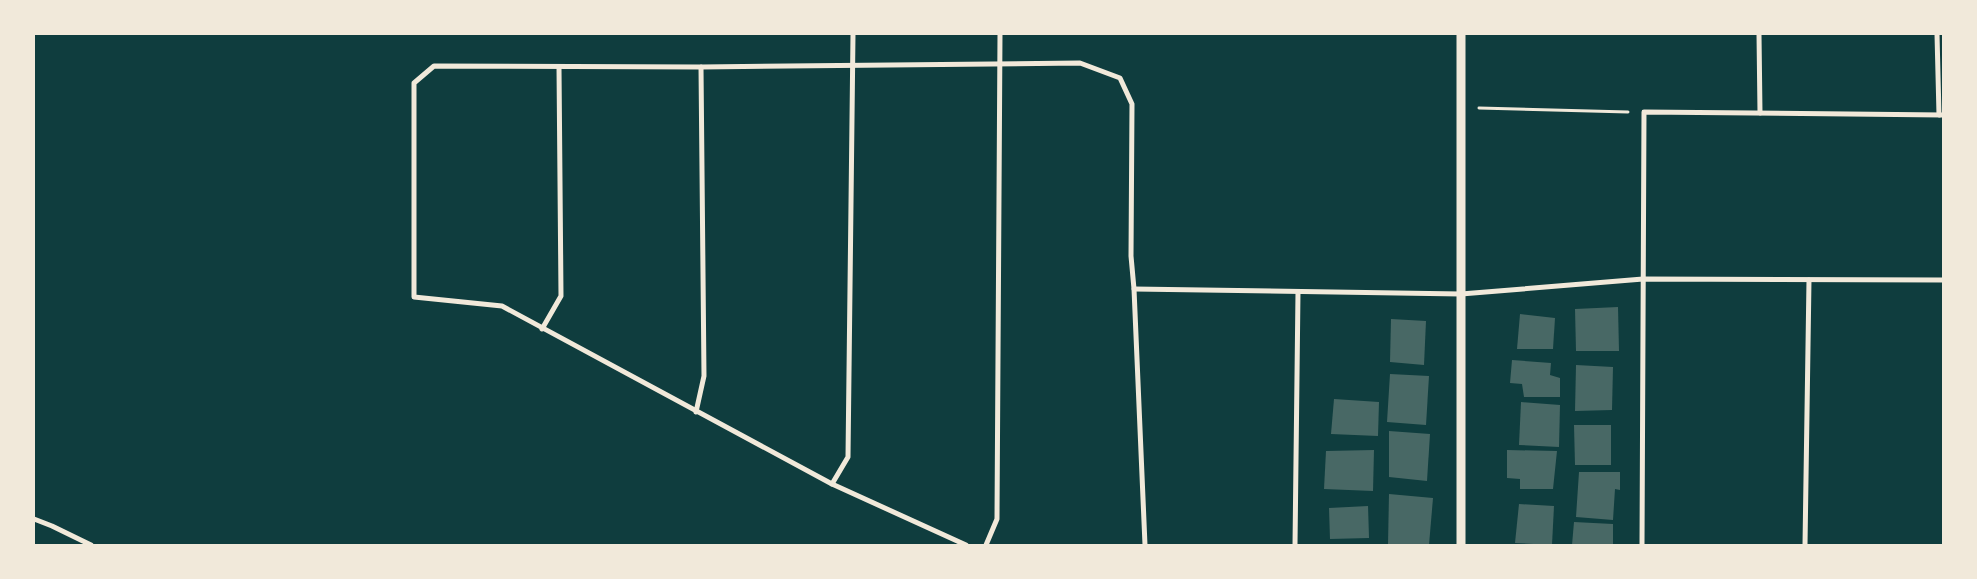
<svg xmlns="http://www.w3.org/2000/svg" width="1977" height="579" viewBox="0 0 1977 579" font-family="'Sofia Sans Condensed',sans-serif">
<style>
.building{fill:#486865}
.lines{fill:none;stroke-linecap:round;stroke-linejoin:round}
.path{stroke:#f1e9da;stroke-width:3}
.minor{stroke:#f1e9da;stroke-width:5}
.tertiary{stroke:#f1e9da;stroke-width:9}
</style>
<rect width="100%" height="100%" fill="#0f3d3e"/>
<!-- building -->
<g class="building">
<polygon points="1618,307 1619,351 1576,351 1575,309"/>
<polygon points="1520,314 1555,318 1553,349 1517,349"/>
<polygon points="1391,319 1426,321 1424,365 1390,362"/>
<polygon points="1512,360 1551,363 1550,375 1560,378 1560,397 1524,397 1522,384 1510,383"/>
<polygon points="1576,365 1613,367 1612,410 1575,411"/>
<polygon points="1390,374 1429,376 1426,425 1387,422"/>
<polygon points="1334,399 1379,402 1378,436 1331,434"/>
<polygon points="1521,402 1560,405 1559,447 1519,445"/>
<polygon points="1574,425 1611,425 1611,465 1575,465"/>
<polygon points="1389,431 1430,434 1427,481 1389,477"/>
<polygon points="1374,450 1373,491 1324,489 1326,451"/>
<polygon points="1507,450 1557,451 1553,489 1520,489 1520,479 1507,478"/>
<polygon points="1579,472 1620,472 1620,490 1615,489 1613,520 1576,517"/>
<polygon points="1389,494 1433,498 1429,545 1388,545"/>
<polygon points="1519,504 1554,506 1552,545 1515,543"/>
<polygon points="1368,506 1369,538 1330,539 1329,508"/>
<polygon points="1574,522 1613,524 1613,545 1572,545"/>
</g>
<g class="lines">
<!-- path -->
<polyline class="path" points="1479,108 1628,112"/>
<!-- minor -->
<g class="minor">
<polyline points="1759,34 1760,113"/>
<polyline points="1937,34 1939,115"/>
<polyline points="1134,289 1461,294 1643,279 1943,280"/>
<polyline points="542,329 561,296 559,67"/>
<polyline points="696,412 704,376 701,67"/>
<polyline points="832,484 848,457 853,34"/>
<polyline points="34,519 52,526 91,545"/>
<polyline points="966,545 832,484 502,306 414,297 414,83 434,66 701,67 1080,63 1120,78 1132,104 1131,256 1134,289 1145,545"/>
<polyline points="986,545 997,519 1000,34"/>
<polyline points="1295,545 1298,292"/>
<polyline points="1642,545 1644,112 1943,115"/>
<polyline points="1805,545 1809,280"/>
</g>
<!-- tertiary -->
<polyline class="tertiary" points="1461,34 1461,545"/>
</g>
<!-- border -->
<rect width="1977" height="579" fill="none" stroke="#f1e9da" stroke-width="70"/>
</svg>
